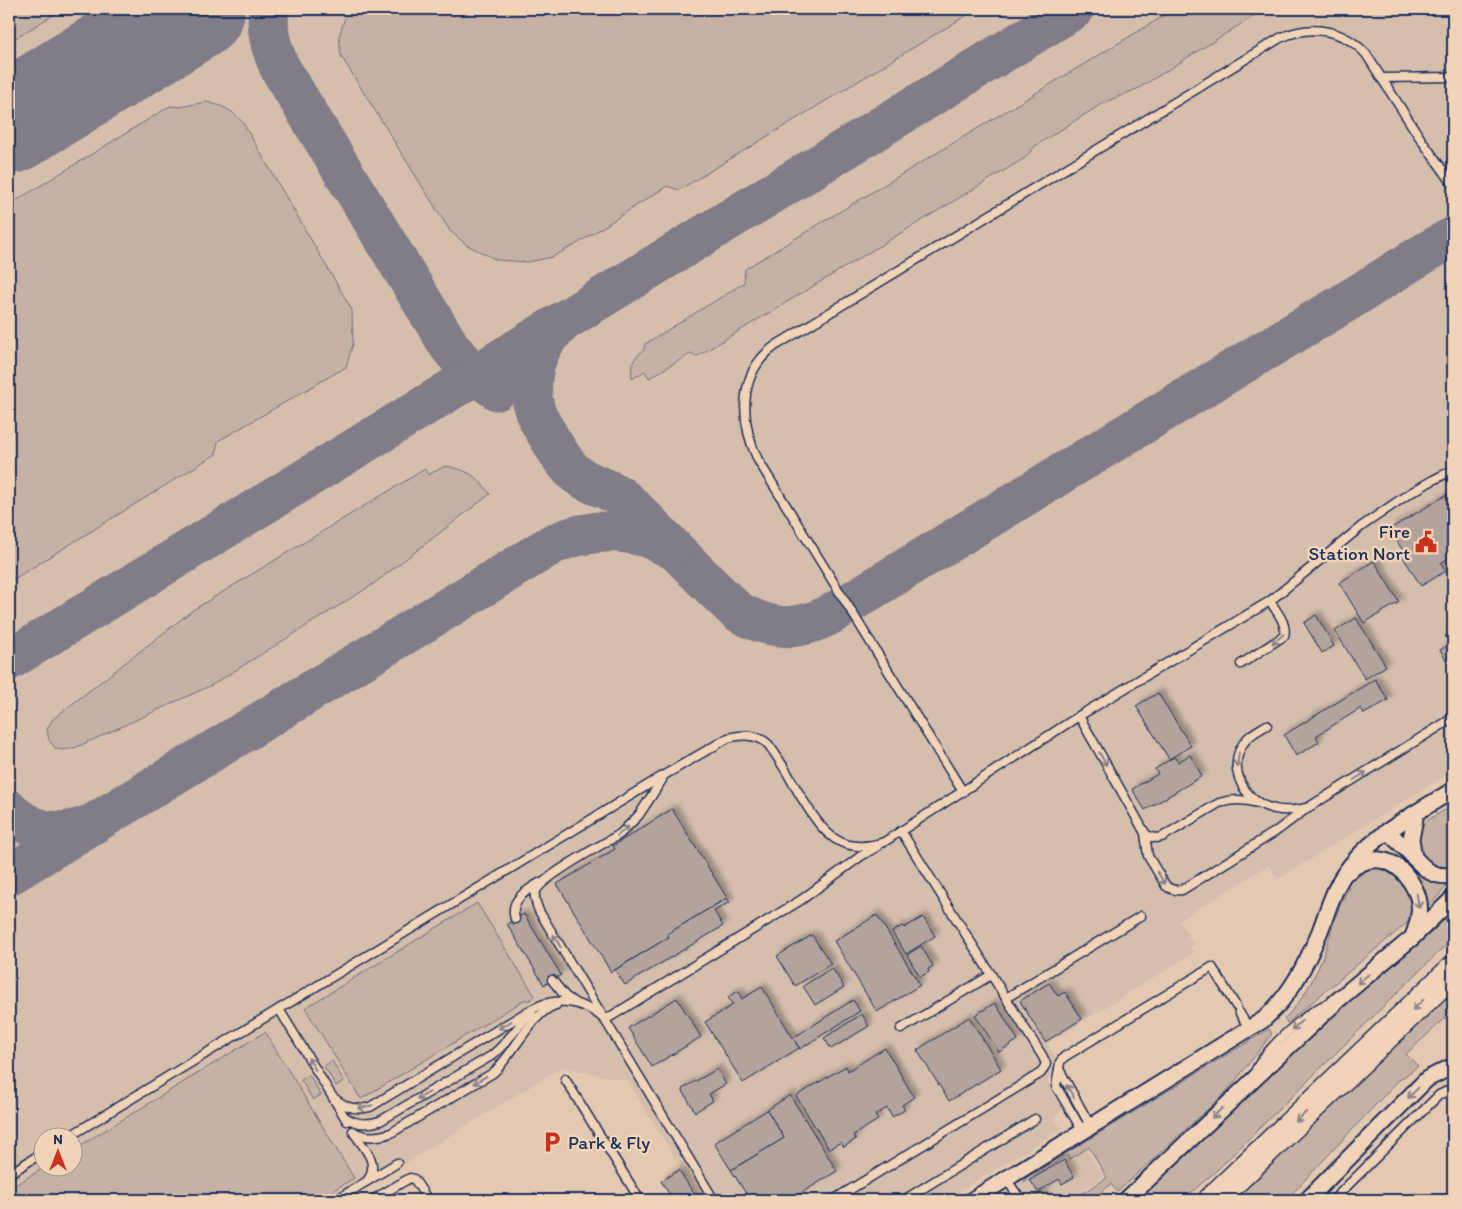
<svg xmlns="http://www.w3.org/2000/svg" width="1462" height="1209" viewBox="0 0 1462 1209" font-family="Itim,sans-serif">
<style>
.built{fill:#d5beac;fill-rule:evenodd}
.green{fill:#c6b2a5;stroke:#707082}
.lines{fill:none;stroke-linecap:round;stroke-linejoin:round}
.taxiway{stroke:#807c88;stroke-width:41}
.runway{stroke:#807c88;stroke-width:102}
.building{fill:#b2a39d;stroke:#1b2f5e;filter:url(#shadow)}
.service-casing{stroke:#1b2f5e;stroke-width:11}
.minor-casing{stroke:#1b2f5e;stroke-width:19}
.motorway-casing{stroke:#1b2f5e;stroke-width:31}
.service{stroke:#f1d3b7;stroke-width:8}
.minor{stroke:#f1d3b7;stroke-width:15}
.motorway{stroke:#f1d3b7;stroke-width:28}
.oneway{stroke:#86818a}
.labels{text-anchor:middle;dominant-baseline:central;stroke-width:5;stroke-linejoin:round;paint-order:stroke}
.poi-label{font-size:19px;fill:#1b2f5e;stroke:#f1d3b7;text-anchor:end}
</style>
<defs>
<filter id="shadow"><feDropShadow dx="4.5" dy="-4.5" stdDeviation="2.5" flood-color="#0004"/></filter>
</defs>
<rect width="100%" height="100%" fill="#e4c9b2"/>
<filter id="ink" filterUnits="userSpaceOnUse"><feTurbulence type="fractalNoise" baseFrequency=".02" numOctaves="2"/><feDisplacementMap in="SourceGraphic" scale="10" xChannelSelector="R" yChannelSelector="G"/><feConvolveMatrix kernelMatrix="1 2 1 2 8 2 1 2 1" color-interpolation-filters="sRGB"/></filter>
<g filter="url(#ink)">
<!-- built -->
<g class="built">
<path d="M 9,9 L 1453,9 L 1453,771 L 1278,879 L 1269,865 L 1179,921 L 1194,945 L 1190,948 L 1194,953 L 1047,1043 L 1055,1056 L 1048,1081 L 1065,1107 L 1055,1116 L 1056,1120 L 1061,1129 L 945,1200 L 700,1200 L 628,1081 L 562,1067 L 345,1200 L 9,1200 ZM 42,1136 L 72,1136 L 72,1166 L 42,1166 Z"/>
<polygon points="1081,1141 1104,1177 1067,1200 986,1200"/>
</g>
<!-- green -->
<g class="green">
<polygon points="9,9 63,9 9,42"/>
<polygon points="354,9 977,9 679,190 667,186 575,245 552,257 528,262 497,260 467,245 450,231 341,56 339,37 345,17"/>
<path d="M 1175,9 L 1265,9 L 1139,88 L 1103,103 L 1035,146 L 1025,158 L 696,357 L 692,353 L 649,378 L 645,371 L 632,379 C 630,366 633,357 644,350 L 645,344 L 744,283 L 745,269 Z"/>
<path d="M 205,102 C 224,106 231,109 243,123 L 352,310 L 353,344 L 346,367 L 218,441 L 216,454 L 9,582 L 9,205 L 170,106 L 180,107 Z"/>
<path d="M 445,466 C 468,470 476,475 490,494 L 372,585 L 212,685 L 77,747 L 65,750 L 56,749 L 49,740 L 47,729 L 53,719 L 193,610 L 425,469 L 428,475 Z"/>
<path d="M 1453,806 L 1453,867 C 1434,872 1416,858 1419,839 C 1419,834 1419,831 1421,827 C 1428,817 1443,812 1453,806 Z"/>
<path d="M 1379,867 C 1404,872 1419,902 1406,924 L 1287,1023 L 1284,1019 C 1300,1003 1311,985 1320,964 C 1333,935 1340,871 1379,867 Z"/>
<polygon points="1413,871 1430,881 1445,884 1446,887 1430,905 1427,903 1422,888"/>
<polygon points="477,903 535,996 528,1001 526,999 361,1099 305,1008"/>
<polygon points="1453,912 1453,938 1218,1169 1183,1200 1137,1200 1327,1020 1421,942"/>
<polygon points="1453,988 1453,1011 1406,1054 1418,1066 1397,1082 1286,1200 1232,1200 1268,1168 1360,1074"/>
<polygon points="1269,1029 1272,1034 1233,1084 1220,1098 1117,1192 1111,1184 1091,1200 1071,1200 1107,1178 1089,1147 1069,1159 1067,1155 1024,1182 1024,1179"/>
<polygon points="265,1032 354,1178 317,1200 9,1200 9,1189 45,1167 72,1166 73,1150"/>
<polygon points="332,1061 344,1081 336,1086 324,1066"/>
<polygon points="309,1075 321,1095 313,1100 301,1080"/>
</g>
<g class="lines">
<!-- taxiway -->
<g class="taxiway">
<path d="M 269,9 C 266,30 271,48 280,68 L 450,347 L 469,370 L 497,390"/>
<path d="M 560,325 C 535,345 526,380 535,411 C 539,423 547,433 553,444 C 560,455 566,466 576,474 C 591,486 612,488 626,501 C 664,537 699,576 737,611 C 771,631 799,632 833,613 C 996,514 1157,414 1321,317 C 1366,291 1408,261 1453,237"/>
<polyline points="9,660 1074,9"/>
<path d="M 9,810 C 29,832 60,837 87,826"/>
<path d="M 9,875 L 553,544 C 590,528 634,526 670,548"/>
</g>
<!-- runway -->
<polyline class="runway" points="9,123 194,9"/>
</g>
<!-- building -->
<g class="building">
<polygon points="1453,491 1453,555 1441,563 1446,571 1421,586 1403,557 1406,556 1390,529"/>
<polygon points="1374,561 1399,602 1364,623 1339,583"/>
<polygon points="1316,615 1334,646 1322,653 1304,623"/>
<polygon points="1356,618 1386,666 1365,679 1335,631"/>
<polygon points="1453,630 1453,662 1449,665 1440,650 1450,644 1445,636"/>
<polygon points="1375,679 1388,700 1364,714 1361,708 1316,736 1319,742 1296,756 1284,735"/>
<polygon points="1158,693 1191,746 1169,759 1136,706"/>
<polygon points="1190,755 1202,776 1145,810 1132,789 1158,774 1155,769 1174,757 1178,762"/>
<polygon points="672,809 727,898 667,934 669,937 611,972 557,884 615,849 613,846"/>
<polygon points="727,898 730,902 714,911 723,926 625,985 615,970 669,937 667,934"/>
<polygon points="524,914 561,975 544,985 507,924"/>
<polygon points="877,915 920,985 877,1012 834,941"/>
<polygon points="923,917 935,936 906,954 892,932 902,926 904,928"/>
<polygon points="812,935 831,964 795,986 777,956"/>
<polygon points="921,946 933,966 928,969 929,972 920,977 907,955"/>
<polygon points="832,968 844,987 815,1005 803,986"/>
<polygon points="1049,983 1058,996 1065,992 1082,1019 1045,1042 1020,1001"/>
<polygon points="762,987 799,1048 743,1083 705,1022 733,1005 728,997 738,991 742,999"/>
<polygon points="677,998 701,1037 652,1067 628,1028"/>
<polygon points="853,1000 860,1011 800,1049 793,1038"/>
<polygon points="995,1003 1018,1040 999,1052 975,1015"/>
<polygon points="862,1014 869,1026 831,1049 824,1038"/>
<polygon points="969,1017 1001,1069 949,1101 917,1050"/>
<polygon points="885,1048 914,1097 902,1105 905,1110 892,1117 887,1108 875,1115 878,1120 853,1135 856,1139 844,1147 841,1142 829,1149 796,1096 846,1066 848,1071"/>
<polygon points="717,1069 726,1084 709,1094 713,1101 695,1112 682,1089"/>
<polygon points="790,1095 837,1171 790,1200 750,1200 731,1170 784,1138 767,1110"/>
<polygon points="767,1110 784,1138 731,1170 714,1143"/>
<polygon points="1064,1160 1074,1177 1062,1184 1059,1179 1038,1192 1030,1180"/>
<polygon points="679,1170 698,1200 673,1200 661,1181"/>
<polygon points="1042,1192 1047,1200 1032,1200 1031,1198"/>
</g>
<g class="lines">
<!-- service casing -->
<g class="service-casing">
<g id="service">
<polyline points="1381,78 1453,77"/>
<path d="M 1241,664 L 1284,636 C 1288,624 1276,611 1270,601"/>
<path d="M 1079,716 L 1145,833 C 1150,838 1155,839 1162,837 L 1219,803 C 1232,799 1244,799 1257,803"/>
<path d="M 1267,725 C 1259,730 1248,735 1243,744 C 1226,770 1246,804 1275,809 C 1287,812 1298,810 1309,807 L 1453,718"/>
<path d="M 662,780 L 639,815 L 620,834 C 604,844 540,877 535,893 C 534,899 537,906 539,911 L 714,1200"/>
<path d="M 963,792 L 758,460 C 740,422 737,373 775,346 L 1280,38 C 1311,24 1343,29 1366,54 L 1422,141 L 1453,184"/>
<path d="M 1145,833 L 1148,856 L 1166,886 C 1171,890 1175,891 1182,890 L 1275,832 L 1306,809"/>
<path d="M 515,919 C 509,900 525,892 539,883"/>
<polyline points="552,980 565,996 575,1003"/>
<polyline points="1006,998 1141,916"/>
<polyline points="279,1009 347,1121"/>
<polyline points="1239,1012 1250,1030"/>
<polyline points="901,1029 991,975"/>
<polyline points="1059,1069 1060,1062 1064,1057 1212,967 1236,1006"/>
<path d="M 1255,1072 C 1263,1051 1308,1010 1329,1003"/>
<polyline points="565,1079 640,1200"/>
<path d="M 333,1097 C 344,1107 355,1111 370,1107 L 525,1013 C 531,1010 538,1006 544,1004 C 565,997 589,1005 605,1020 L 801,900 L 861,856 L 878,846"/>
<path d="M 345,1117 C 356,1125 367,1125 380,1121 L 491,1056 C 507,1044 517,1026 532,1012"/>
<path d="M 353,1131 C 365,1139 378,1137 391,1133 L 493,1073 C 513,1055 532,1012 556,1005"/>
<polyline points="1083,1132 1056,1086 1059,1069 1091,1127"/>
<path d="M 354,1133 C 364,1148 381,1164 367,1181"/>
<path d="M 70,1136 L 666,774 L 728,738 C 743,734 757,734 768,744 C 782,762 792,782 803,800 C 824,834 841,856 884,842 L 1079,716 L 1270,601 L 1362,526 L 1407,495 L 1433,480 L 1453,470"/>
<polyline points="9,1174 42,1153"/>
<polyline points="1006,1179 1021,1200"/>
<polyline points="336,1200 397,1163"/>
<polyline points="372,1200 410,1178 414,1179 428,1200"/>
<polyline points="833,1200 1041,1073 1046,1064 1043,1057 901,831"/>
<polyline points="904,1200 1035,1119"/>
<polyline points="1333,1200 1439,1095 1453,1088"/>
</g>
</g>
<!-- minor casing -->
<g class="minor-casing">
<g id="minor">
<path d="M 1388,831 C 1394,838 1401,844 1407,850 C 1422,865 1429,879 1453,875"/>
<polyline points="1414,858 1411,839 1416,813"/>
<path d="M 1349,871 C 1372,852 1397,858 1412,884 C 1415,889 1418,895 1419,902 C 1421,914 1417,925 1413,937"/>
<path d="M 972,1200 L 1263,1020 C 1290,996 1306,965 1320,931 C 1327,913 1332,893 1343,876 C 1369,836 1414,815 1453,790"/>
<polyline points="1126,1200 1338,1000 1413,937 1453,898"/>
<polyline points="1307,1200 1427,1079 1453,1066"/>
</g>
</g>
<!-- motorway casing -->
<g class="motorway-casing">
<polyline id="motorway" points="1213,1200 1453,971"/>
</g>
<!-- service -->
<use href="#service" class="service"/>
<!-- minor -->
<use href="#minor" class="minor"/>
<!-- motorway -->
<use href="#motorway" class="motorway"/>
</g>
<!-- one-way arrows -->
<defs><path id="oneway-shaft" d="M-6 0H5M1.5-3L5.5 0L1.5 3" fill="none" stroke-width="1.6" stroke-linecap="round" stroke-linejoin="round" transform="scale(1.25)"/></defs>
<g class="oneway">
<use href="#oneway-shaft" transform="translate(1278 639) rotate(140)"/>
<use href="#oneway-shaft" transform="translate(1103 759) rotate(61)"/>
<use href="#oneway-shaft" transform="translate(1238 760) rotate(97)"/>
<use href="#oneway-shaft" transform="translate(1360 776) rotate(-32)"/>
<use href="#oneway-shaft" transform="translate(623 831) rotate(-39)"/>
<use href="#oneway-shaft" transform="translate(1161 878) rotate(59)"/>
<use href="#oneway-shaft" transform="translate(1418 901) rotate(80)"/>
<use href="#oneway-shaft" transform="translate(557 941) rotate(-121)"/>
<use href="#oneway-shaft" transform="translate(1363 979) rotate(140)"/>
<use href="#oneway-shaft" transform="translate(1418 1005) rotate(136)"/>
<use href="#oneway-shaft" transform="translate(505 1025) rotate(149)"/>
<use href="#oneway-shaft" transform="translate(1297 1025) rotate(138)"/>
<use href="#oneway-shaft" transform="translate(312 1064) rotate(-121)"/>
<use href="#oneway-shaft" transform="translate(480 1080) rotate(149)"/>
<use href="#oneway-shaft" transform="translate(1070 1091) rotate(-121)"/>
<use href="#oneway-shaft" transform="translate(1413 1093) rotate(135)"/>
<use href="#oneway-shaft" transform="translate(423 1096) rotate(150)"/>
<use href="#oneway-shaft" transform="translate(365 1107) rotate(166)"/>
<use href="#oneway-shaft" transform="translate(1217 1113) rotate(136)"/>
<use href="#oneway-shaft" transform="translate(1301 1117) rotate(136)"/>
</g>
</g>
<!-- icons -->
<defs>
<g id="civic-bare" transform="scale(1.725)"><path d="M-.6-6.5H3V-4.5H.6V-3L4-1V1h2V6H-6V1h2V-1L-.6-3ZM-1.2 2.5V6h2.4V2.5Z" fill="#c8321e" stroke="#f1d3b7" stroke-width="2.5" paint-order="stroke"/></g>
<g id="parking-bare" transform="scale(1.725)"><path d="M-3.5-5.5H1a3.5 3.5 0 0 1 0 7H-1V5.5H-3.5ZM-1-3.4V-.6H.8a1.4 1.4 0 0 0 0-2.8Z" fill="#c8321e" stroke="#f1d3b7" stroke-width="2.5" paint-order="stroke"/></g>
</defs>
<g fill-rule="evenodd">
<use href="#civic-bare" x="1426" y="542"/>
<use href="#parking-bare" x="552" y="1142"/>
</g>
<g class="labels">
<!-- poi labels -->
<g class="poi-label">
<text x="1410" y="531">Fire<tspan x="1410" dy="22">Station Nort</tspan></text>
<text x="568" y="1142" text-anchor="start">Park &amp; Fly</text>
</g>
</g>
<!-- margin -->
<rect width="1462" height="1209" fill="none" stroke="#f1d3b7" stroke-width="30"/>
<rect x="15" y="15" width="1432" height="1179" fill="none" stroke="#1b2f5e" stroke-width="2" filter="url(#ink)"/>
<!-- north arrow -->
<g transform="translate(58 1152)"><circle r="24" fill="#f1d3b7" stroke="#9b9193"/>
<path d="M0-4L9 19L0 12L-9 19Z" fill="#c8321e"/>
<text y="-8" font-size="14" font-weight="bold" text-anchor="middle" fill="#1b2f5e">N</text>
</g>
</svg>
